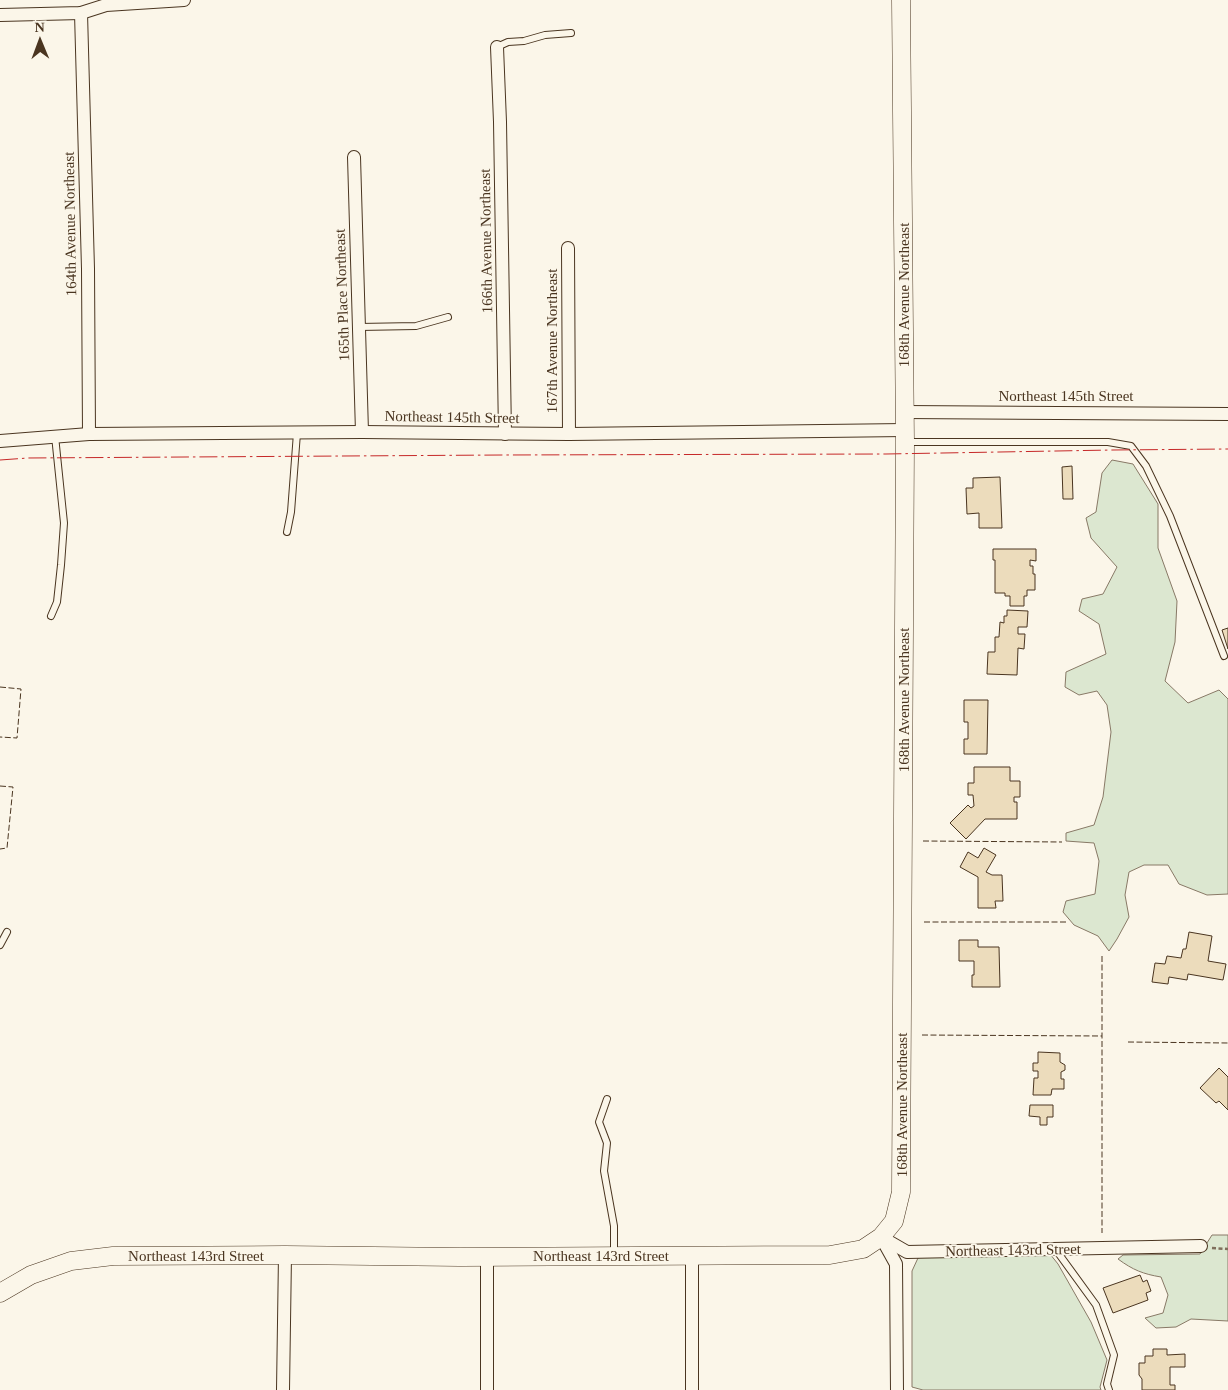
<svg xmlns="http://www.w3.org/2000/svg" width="1228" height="1390" viewBox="0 0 1228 1390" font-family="Georgia,serif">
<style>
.green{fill:#dce7d0;stroke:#887966}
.building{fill:#ecdcbc;stroke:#4a3520}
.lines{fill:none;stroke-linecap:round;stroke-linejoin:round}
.lane-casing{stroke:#4a3520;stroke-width:8}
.street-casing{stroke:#4a3520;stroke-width:14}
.secondary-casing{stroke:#4a3520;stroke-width:19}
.path{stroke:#7f6f5c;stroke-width:2.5;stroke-dasharray:4 2.5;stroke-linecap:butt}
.lane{stroke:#fbf6e9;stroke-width:6}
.street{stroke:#fbf6e9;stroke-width:12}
.secondary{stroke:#fbf6e9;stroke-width:18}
.fence{stroke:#4a3520;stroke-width:1;stroke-dasharray:6 2.5;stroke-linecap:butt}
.power{stroke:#c62828;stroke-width:1;stroke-dasharray:18 4 2.5 4;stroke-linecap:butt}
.labels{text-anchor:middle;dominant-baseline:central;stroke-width:4;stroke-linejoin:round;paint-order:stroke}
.street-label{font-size:15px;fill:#4a3520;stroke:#fbf6e9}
</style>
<rect width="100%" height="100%" fill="#fbf6e9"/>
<!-- green -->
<g class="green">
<polygon points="1112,460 1133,464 1158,504 1158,548 1177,601 1175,642 1165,681 1188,703 1219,690 1228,699 1228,894 1207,895 1179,884 1168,865 1144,865 1129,872 1125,895 1129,917 1117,939 1109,951 1098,936 1074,925 1063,912 1066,901 1095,894 1099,861 1094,843 1066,841 1066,833 1094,825 1103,797 1111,732 1107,705 1097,691 1079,695 1065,687 1066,672 1106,654 1099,624 1079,611 1082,599 1103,594 1117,567 1091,538 1086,518 1096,512 1102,473"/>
<path d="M 1212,1235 L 1228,1235 L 1228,1321 L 1191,1319 L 1176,1327 L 1156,1328 L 1145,1318 L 1163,1313 L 1168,1295 L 1161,1277 C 1143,1274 1133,1270 1118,1259 L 1123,1255 L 1200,1254 Z"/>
<polygon points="1050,1254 1058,1264 1091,1322 1107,1360 1100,1387 1101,1390 923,1390 912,1387 912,1271 918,1258 927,1256"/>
</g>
<!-- building -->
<g class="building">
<polygon points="1072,466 1073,499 1063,499 1062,467"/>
<polygon points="1000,477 1002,528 979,528 979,513 967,514 966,488 973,488 973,478"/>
<polygon points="993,549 1036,549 1036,561 1030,560 1030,566 1033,566 1033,574 1035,574 1035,590 1027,590 1027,596 1024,596 1024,606 1010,606 1010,596 1005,596 1005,593 995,593 995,560 993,560"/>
<polygon points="1007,610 1028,611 1027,627 1018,627 1018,634 1025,634 1024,649 1018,648 1017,675 987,674 988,652 995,652 995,637 999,637 1000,622 1004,623 1004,616 1007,616"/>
<polygon points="1228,628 1228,649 1222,630"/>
<polygon points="964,700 988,700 987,754 964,754 964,739 968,739 968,722 964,722"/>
<polygon points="974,767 1010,767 1010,781 1020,781 1020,797 1014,797 1014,802 1017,802 1017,819 985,819 966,839 950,823 968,805 971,808 974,806 973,795 968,795 968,783 974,783"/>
<polygon points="984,848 996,855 986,872 992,875 1002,875 1003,901 995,901 996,908 978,908 978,877 960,867 968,852 978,858"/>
<polygon points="1189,932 1212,936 1208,961 1226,964 1223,980 1188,974 1187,980 1169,977 1168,984 1152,982 1155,963 1165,964 1167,956 1181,958 1183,949 1186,949"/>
<polygon points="959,940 978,940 978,947 999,947 1000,987 972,987 972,975 974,975 974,961 959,961"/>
<polygon points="1038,1052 1060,1053 1060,1062 1065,1065 1065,1070 1061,1072 1061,1079 1064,1079 1064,1089 1052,1089 1051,1095 1033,1095 1034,1078 1038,1078 1038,1071 1033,1071 1033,1063 1038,1063"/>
<polygon points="1219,1068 1228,1077 1228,1110 1219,1101 1216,1103 1200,1088"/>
<polygon points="1030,1105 1053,1105 1053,1117 1047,1117 1047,1125 1040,1125 1040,1117 1029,1116"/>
<polygon points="1140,1275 1143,1282 1147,1280 1151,1291 1146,1293 1148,1300 1113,1313 1103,1288"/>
<polygon points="1153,1349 1167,1349 1167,1355 1185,1354 1185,1367 1170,1367 1170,1385 1175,1385 1175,1390 1142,1390 1142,1379 1139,1375 1139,1363 1145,1363 1145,1356 1153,1356"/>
</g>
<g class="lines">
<!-- lane casing -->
<g class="lane-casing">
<g id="lane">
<polyline points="497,47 508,42 524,41 545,35 571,33"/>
<polyline points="359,327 416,326 448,317"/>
<polyline points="906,442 1108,442 1131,446 1146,466 1170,516 1224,656"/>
<polyline points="287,532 291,512 297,433"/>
<polyline points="51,616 57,602 61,565 64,523 55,436"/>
<polyline points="0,945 7,932"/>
<polyline points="607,1099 599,1122 607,1143 604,1171 614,1226 614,1254"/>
<polyline points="1056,1250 1096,1305 1114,1355 1107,1384 1109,1390"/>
</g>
</g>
<!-- street casing -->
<g class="street-casing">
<g id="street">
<polyline points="81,13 88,269 89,434"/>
<polyline points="0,15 81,13 106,5 184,0"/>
<polyline points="497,47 500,122 505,434"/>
<polyline points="354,157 362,432"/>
<polyline points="568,248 569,434"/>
<polyline points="904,412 1228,414"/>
<polyline points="0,441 89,434 362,432 569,434 905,430"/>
<polyline points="881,1237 907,1252 1201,1246"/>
<polyline points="881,1237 896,1264 897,1390"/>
<polyline points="487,1256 487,1390"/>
<polyline points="283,1390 285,1255"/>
<polyline points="692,1390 692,1255"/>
</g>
</g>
<!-- secondary casing -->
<g class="secondary-casing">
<polyline id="secondary" points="0,1293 31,1275 71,1261 113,1256 285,1255 460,1257 830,1255 863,1249 881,1237 894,1221 901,1192 905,442 901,0"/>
</g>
<!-- path -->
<polyline class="path" points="1212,1248 1228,1249"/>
<!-- lane -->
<use href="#lane" class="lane"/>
<!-- street -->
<use href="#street" class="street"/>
<!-- secondary -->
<use href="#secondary" class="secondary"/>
<!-- fence -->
<g class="fence">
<polyline points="0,687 21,689 17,738 0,737"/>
<polyline points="0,786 13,787 7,848 0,849"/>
<polyline points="923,841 1062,842"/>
<polyline points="924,922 1067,922"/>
<polyline points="1102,956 1102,1233"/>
<polyline points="922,1035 1102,1036"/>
<polyline points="1128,1042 1228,1043"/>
</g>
<!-- power -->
<polyline class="power" points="0,460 28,458 502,455 886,454 1113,450 1228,449"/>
</g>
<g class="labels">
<!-- street labels -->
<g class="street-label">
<text transform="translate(70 224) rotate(-91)">164th Avenue Northeast</text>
<text transform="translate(486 241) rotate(-91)">166th Avenue Northeast</text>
<text transform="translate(342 295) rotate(-92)">165th Place Northeast</text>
<text transform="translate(904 295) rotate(-90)">168th Avenue Northeast</text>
<text transform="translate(552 341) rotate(-90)">167th Avenue Northeast</text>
<text x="1066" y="396">Northeast 145th Street</text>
<text transform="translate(452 417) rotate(1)">Northeast 145th Street</text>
<text transform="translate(904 700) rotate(-90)">168th Avenue Northeast</text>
<text transform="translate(902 1105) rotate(-90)">168th Avenue Northeast</text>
<text transform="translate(1013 1250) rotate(-1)">Northeast 143rd Street</text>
<text x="196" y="1256">Northeast 143rd Street</text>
<text x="601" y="1256">Northeast 143rd Street</text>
</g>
</g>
<!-- north arrow -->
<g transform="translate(40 40) rotate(359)" stroke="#fbf6e9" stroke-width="4" paint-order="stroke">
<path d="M0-4L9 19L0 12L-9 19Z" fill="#4a3520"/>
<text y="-8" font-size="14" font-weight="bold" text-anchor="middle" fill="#4a3520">N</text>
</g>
</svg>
